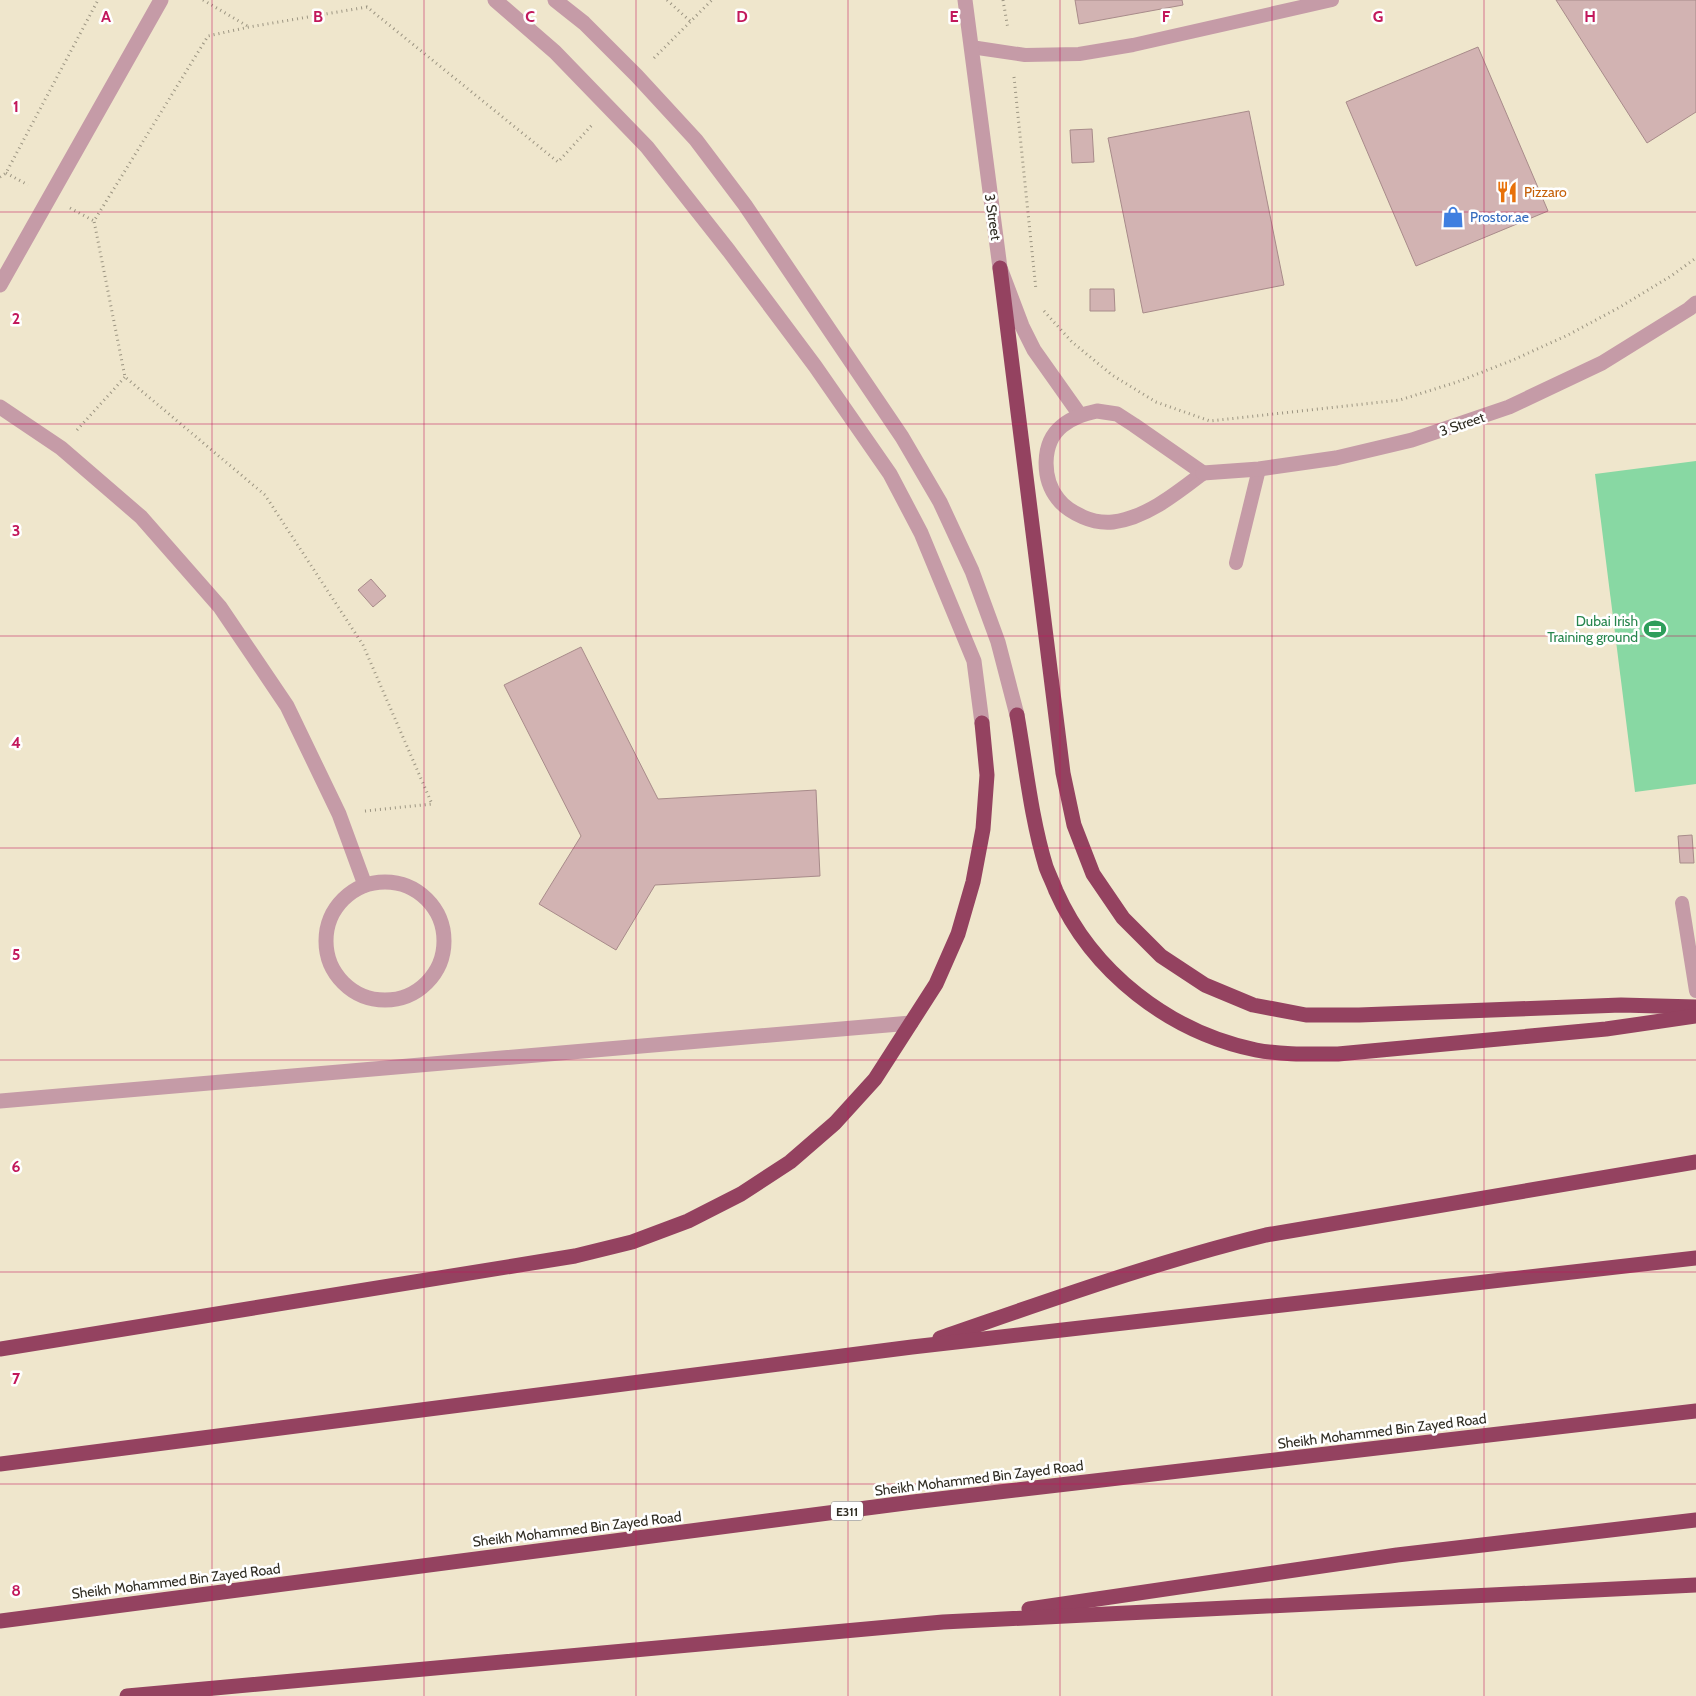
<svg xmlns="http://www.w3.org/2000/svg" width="1696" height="1696" viewBox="0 0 1696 1696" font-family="Cabin,sans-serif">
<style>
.grass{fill:#88d8a3}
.building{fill:#d2b3b2;stroke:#a88b8a}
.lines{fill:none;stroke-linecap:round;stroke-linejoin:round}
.path{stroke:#9c9582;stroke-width:3;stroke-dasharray:1 4;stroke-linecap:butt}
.lane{stroke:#c59ba7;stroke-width:14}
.street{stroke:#c59ba7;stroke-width:15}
.highway{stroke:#944260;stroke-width:15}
.grid{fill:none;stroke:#c2185b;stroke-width:1;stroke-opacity:0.55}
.labels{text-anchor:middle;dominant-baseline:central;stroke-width:5;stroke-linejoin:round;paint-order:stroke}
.shield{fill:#fff;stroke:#6d6b64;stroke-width:1}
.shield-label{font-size:12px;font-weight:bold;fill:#2f2c22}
.food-label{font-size:14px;fill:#c56008;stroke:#fff;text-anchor:start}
.street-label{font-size:14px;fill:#2f2c22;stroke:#fff}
.shop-label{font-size:14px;fill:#366cbe;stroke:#fff;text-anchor:start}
.leisure-label{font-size:14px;fill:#27864d;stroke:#fff;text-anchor:end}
.grid-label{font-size:16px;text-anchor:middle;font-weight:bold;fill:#c2185b;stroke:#fff;stroke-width:5;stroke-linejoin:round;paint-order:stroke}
</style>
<rect width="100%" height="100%" fill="#efe6cc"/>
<!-- grass -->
<polygon class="grass" points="1696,461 1696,784 1635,792 1595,474"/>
<!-- building -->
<g class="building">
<polygon points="1075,0 1182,0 1183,5 1079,24"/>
<polygon points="1556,0 1696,0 1696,112 1647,143"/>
<polygon points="1478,47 1548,211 1416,266 1346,102"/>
<polygon points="1249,111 1284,285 1143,313 1108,138"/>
<polygon points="1092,129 1094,162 1072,163 1070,130"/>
<polygon points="1090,289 1114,289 1115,311 1090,311"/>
<polygon points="371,579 386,596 373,607 358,590"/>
<polygon points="581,647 658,799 816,790 820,876 655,885 616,950 539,904 581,836 504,685"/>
<polygon points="1692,835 1694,863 1680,863 1678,836"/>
</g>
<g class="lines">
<!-- path -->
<g class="path">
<polyline points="203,0 249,27"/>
<polyline points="667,0 690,21"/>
<polyline points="1003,0 1008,29"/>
<polyline points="654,58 712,0"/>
<polyline points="1014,77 1036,290"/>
<polyline points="6,173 28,185"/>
<polyline points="0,177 6,173 98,0"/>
<polyline points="70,208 94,221"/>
<polyline points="1044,311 1072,342 1112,375 1156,402 1210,421 1400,400 1457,382 1513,360 1568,335 1620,307 1671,276 1696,258"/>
<polyline points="77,430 125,377"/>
<polyline points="365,811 432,804 363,645 265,495 125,377 94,221 208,36 249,27 367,7 558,162 592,125"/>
</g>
<!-- lane -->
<g class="lane">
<polyline points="971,47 1025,55 1079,54 1133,45 1332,0"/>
<polyline points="1236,563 1259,469"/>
<polyline points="1682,903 1696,991"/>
</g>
<!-- street -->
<g class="street">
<polyline points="495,0 555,52 647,147 729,251 815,366 890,474 921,533 974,661 982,723"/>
<polyline points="555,0 584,23 637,76 696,140 745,205 902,437 940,502 972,571 998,642 1017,715"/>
<polyline points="965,0 1000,268 1022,326 1034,350 1080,415"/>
<polyline points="0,285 161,0"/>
<polyline points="0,407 61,448 141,517 220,607 287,706 339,814 365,885"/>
<path d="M 1097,411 L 1117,414 L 1134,425 L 1203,473 C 1177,493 1146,518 1113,522 C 1103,523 1092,521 1083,517 C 1074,513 1064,507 1058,499 C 1042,479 1041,443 1062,426 C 1073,417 1084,414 1097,411 Z"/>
<polyline points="1203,473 1259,469 1336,458 1412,440 1509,407 1602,363 1689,309 1696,303"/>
<circle cx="385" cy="941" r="59"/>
<polyline points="0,1101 911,1023"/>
</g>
<!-- highway -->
<g class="highway">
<polyline points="1000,268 1063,773 1074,825 1093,874 1123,918 1161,956 1205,985 1253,1005 1306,1015 1359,1015 1621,1005 1696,1007"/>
<path d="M 1017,715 C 1026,766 1031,818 1046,867 C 1049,875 1053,883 1056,891 C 1092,972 1169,1032 1256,1050 C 1283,1055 1311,1054 1338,1054 L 1606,1029 L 1696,1016"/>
<path d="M 940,1338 C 1048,1301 1155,1262 1266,1235 L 1696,1162"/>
<polyline points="0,1349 575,1256 632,1242 688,1221 741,1194 790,1162 835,1123 875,1079 936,984 958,934 973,882 983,829 987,775 982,723"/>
<polyline points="0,1464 912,1347 1696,1258"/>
<polyline points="1029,1609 1397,1555 1696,1520"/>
<polyline points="0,1621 913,1502 1696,1411"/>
<polyline points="127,1696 943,1622 1696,1585"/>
</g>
</g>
<!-- grid -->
<path class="grid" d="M 212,0 L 212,1696M 424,0 L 424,1696M 636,0 L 636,1696M 848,0 L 848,1696M 1060,0 L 1060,1696M 1272,0 L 1272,1696M 1484,0 L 1484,1696M 0,212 L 1696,212M 0,424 L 1696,424M 0,636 L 1696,636M 0,848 L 1696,848M 0,1060 L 1696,1060M 0,1272 L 1696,1272M 0,1484 L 1696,1484"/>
<!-- icons -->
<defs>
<g id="restaurant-bare" transform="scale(1.725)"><path d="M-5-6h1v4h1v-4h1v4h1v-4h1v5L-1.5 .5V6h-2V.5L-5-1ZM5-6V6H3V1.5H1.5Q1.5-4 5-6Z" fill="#e8710a" stroke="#fff" stroke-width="2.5" paint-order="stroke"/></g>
<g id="shop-bare" transform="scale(1.725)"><path d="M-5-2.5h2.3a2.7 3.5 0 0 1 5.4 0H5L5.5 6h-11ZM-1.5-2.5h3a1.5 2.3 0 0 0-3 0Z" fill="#3f7fe0" stroke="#fff" stroke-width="2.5" paint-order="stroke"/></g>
<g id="stadium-bare" transform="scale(1.725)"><path d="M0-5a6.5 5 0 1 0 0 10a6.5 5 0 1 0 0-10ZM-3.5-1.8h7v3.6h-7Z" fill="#2e9e5b" stroke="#fff" stroke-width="2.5" paint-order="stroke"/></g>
</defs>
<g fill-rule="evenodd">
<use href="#restaurant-bare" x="1507" y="192"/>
<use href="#shop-bare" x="1453" y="217"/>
<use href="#stadium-bare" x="1655" y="629"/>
</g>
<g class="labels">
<!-- shield labels -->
<rect class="shield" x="831" y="1501.5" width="32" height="19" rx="4"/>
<g class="shield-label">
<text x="847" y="1511">E311</text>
</g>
<!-- food labels -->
<g class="food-label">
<text x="1524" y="192">Pizzaro</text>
</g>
<!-- street labels -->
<g class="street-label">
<text transform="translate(993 217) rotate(82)">3 Street</text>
<text transform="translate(1462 424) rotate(-19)">3 Street</text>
<text transform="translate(1382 1431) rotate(-7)">Sheikh Mohammed Bin Zayed Road</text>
<text transform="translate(979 1478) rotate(-7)">Sheikh Mohammed Bin Zayed Road</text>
<text transform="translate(577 1529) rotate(-7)">Sheikh Mohammed Bin Zayed Road</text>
<text transform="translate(176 1581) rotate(-7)">Sheikh Mohammed Bin Zayed Road</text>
</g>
<!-- shop labels -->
<g class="shop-label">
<text x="1470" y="217">Prostor.ae</text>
</g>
<!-- leisure labels -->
<g class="leisure-label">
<text x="1638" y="621">Dubai Irish<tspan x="1638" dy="16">Training ground</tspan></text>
</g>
</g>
<g class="grid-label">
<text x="106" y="22">A</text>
<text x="318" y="22">B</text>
<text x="530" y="22">C</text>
<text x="742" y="22">D</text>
<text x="954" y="22">E</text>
<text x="1166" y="22">F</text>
<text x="1378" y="22">G</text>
<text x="1590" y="22">H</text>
<text x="16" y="112">1</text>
<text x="16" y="324">2</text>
<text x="16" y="536">3</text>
<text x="16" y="748">4</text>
<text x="16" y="960">5</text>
<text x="16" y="1172">6</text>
<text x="16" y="1384">7</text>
<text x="16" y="1596">8</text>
</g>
</svg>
